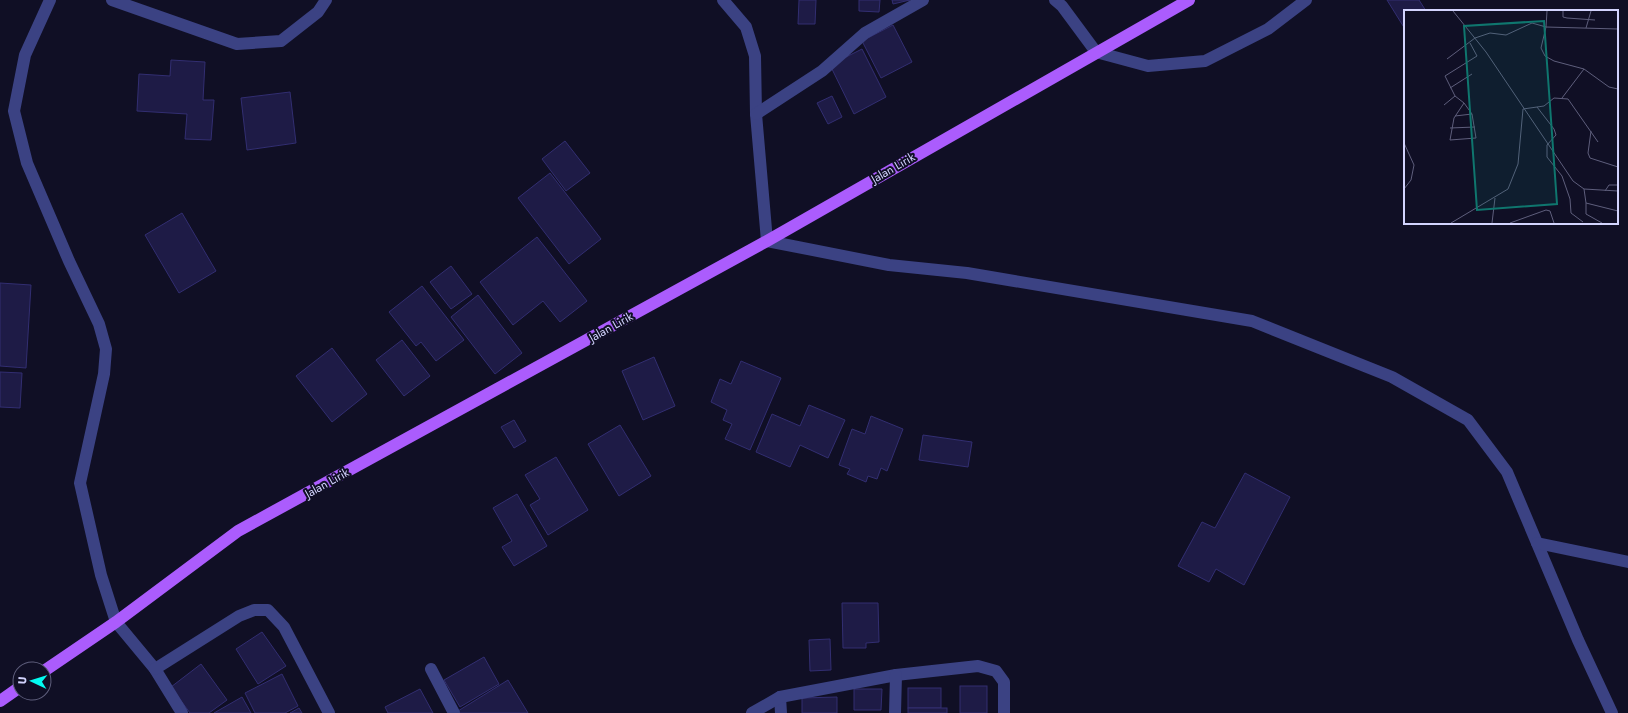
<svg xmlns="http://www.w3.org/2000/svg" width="1628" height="713" viewBox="0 0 1628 713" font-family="Jost,sans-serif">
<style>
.building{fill:#1e1b46;stroke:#322e71}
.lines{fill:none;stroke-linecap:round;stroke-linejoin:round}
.minor{stroke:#3b4283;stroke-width:12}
.major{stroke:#ab5cfd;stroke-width:12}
.labels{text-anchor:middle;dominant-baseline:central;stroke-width:4;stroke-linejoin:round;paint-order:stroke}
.street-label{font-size:12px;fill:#d3d4fe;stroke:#100f25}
.inset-road{fill:none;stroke:#5e5e7c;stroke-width:1}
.view{fill:#0f766e;fill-opacity:0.15;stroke:#0f766e;stroke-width:2}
.inset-edge{fill:none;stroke:#d3d4fe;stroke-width:2}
</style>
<rect width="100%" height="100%" fill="#100f25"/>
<!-- building -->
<g class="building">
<polygon points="799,0 816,0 815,24 798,24"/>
<polygon points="859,0 880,0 879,12 859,11"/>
<polygon points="892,0 910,0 893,4"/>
<polygon points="1387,0 1419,0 1426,11 1405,11 1405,29"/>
<polygon points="893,25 912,62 881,78 862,41"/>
<polygon points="862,49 886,97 854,114 830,65"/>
<polygon points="171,60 205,62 203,100 214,100 211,140 185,139 187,114 137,111 139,74 170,76"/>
<polygon points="290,92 296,143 247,150 241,98"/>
<polygon points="832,96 842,117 828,124 817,103"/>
<polygon points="565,141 590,173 566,191 542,159"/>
<polygon points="550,173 601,239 569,264 518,198"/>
<polygon points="182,213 216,271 179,293 145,235"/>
<polygon points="537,237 587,301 560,322 543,301 513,325 480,282"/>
<polygon points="451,266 472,294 451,309 430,282"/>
<polygon points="0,283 31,285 26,368 0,366"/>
<polygon points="422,286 464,340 436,361 421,342 416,346 389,312"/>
<polygon points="478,295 522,353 495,374 451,317"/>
<polygon points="402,340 430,376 404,396 376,360"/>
<polygon points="332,348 367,394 332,422 296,376"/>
<polygon points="654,357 675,406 643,420 622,371"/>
<polygon points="741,361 781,378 750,450 725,439 732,424 723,420 727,410 711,402 720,379 731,384"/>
<polygon points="0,372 22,373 20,408 0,407"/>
<polygon points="809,405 845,420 828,458 800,445 790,467 756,452 772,414 800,426"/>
<polygon points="871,416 903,429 887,471 881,468 877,479 868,476 866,482 847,474 850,469 839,465 852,429 865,434"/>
<polygon points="514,420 526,441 514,448 501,427"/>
<polygon points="620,425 651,476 619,496 588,444"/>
<polygon points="923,435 972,442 968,467 919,460"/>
<polygon points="556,457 588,510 548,535 530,505 540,499 525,475"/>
<polygon points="1245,473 1290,497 1244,585 1216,569 1209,582 1178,566 1202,522 1215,528"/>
<polygon points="517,494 547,546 514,566 502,547 512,541 493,508"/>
<polygon points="842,603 878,603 879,642 866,643 866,648 843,648"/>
<polygon points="262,632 286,666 258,684 236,649"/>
<polygon points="830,639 831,670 810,671 809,640"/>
<polygon points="484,657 499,684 460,707 444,680"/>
<polygon points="201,664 227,700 209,713 190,713 171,687"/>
<polygon points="282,674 298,706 285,713 255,713 245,693"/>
<polygon points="508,680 528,713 459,713 458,711"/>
<rect x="960" y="686" width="27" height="27"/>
<rect x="908" y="688" width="33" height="20"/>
<polygon points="420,689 433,713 388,713 385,707"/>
<polygon points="854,689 882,689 881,710 854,710"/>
<polygon points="242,697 251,713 214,713"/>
<polygon points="837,697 837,713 802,713 802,698"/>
<polygon points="299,708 302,713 290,713"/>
<rect x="908" y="708" width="39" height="5"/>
</g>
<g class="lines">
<!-- minor -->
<g class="minor">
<polyline points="50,0 25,55 14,111 27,163 69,261 99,324 106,349 104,374 80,483 101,575 116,622 155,669 182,713"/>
<polyline points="112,0 237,44 281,41 318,12 326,0"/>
<polyline points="723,0 746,27 755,56 756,114 767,241 889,265 967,273 1252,321 1392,377 1468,420 1507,472 1578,640 1612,713"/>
<polyline points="1055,0 1062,6 1096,52 1148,66 1205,61 1268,29 1306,0"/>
<polyline points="756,114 822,71 865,33 923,0"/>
<polyline points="1537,543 1628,562"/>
<polyline points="155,669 239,616 254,610 268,610 284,627 329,713"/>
<polyline points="431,669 454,713"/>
<polyline points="780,697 781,713"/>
<polyline points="752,713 780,697 896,675 978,666 996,671 1004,682 1004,713"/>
<polyline points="895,713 896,675"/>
</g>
<!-- major -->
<g class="major">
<polyline points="44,671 116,622 238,531 767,241 1189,0"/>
<polyline points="0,701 20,687"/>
</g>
</g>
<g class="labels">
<!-- street labels -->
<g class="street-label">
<text transform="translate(893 168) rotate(-30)">Jalan Lirik</text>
<text transform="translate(611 327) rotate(-29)">Jalan Lirik</text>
<text transform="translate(327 483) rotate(-29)">Jalan Lirik</text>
</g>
</g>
<!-- overview -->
<g transform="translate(1404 10)">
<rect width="214" height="214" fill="#100f25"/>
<path class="inset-road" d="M 49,1 L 82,42 L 169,171 L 180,179 L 214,181M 143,1 L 142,17 L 137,38 L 141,46 L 150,51 L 180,59 L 205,77 L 214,79M 159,1 L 159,7 L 163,8 L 191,10M 182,18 L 187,1M 43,49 L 71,28 L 86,23 L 102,25 L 128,13 L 142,17 L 214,19M 46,78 L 68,64M 0,86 L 0,64M 158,88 L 180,59M 60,93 L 50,108 L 46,130 L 72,128 L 68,104 L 60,93 L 51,86 L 41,66 L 73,46 L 66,33M 40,95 L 51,86M 133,97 L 150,119 L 152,125 L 143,135 L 143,147 L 158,166 L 166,189 L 167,203 L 179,212M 51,106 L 68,104M 46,118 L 71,117M 187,121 L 184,143 L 186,148 L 214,157M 0,133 L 10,155 L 7,170 L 0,179M 180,179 L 182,193 L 214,201M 201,181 L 205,175 L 214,175M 182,193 L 182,204 L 198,213M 47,213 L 104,179 L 114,154 L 119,99 L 140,96 L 150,88 L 164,89 L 194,132M 88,213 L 91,188M 106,213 L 142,200 L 146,201 L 150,213"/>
<path class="view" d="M 140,11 L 153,194 L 73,200 L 60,16 Z"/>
<rect width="214" height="214" class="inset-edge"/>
</g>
<!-- north arrow -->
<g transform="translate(32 681) rotate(274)"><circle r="19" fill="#100f25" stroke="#5e5e7c"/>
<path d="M0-3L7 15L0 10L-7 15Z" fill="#03faf1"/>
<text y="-6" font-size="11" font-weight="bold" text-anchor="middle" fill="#d3d4fe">U</text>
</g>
</svg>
